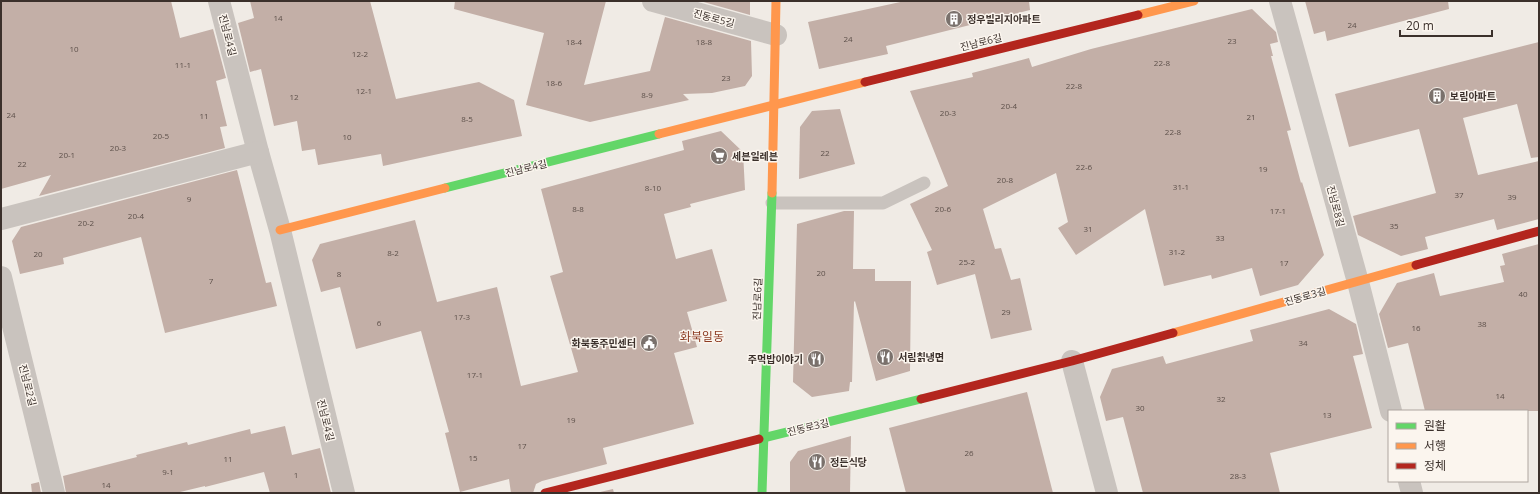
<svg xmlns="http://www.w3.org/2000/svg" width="1540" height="494" viewBox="0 0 1540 494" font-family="'Open Sans','Noto Sans KR',sans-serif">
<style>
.building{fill:#c3afa7}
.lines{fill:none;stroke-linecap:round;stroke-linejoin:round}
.lane{stroke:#c9c3be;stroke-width:13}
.street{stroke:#c9c3be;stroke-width:22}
.fast{stroke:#63d668;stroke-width:9}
.slow{stroke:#ff974d;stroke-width:9}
.jam{stroke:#b3261e;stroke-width:9}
.labels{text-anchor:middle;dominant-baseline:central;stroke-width:3;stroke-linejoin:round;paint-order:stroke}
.number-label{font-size:8px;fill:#5d504a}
.street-label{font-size:10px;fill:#3b302b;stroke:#fbf5ee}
.poi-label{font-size:10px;font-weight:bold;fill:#3b302b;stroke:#fbf5ee;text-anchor:start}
.quarter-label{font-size:12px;fill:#8c3b22;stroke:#fbf5ee}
</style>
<rect width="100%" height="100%" fill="#f0ebe5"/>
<!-- building -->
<g class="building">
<polygon points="1,1 171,1 180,38 213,29 226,78 216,81 227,126 220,127 225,148 39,196 51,175 1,189"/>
<polygon points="250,1 370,1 396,99 479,82 514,100 522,136 383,166 381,154 318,165 315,149 302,151 297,121 274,126 261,69 250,72 238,23 254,18"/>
<polygon points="455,1 606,1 584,85 650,71 665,17 751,41 752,76 745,86 712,93 683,94 689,100 590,122 526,105 544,33 454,9"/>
<polygon points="700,1 750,1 750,15"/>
<polygon points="905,1 1029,1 1030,10 886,46 888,54 819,69 808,22"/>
<polygon points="1305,1 1448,1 1449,9 1327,41 1325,31 1314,34"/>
<polygon points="1252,9 1276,32 1278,42 1270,44 1273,56 1271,56 1291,130 1287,131 1301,183 1302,182 1324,255 1298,285 1260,296 1252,268 1212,279 1211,275 1164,286 1145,209 1076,255 1058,228 1068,222 1056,173 983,209 995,249 1001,248 1011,280 1020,278 1032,330 991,339 975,274 937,285 927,252 932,250 910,204 948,186 910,91 973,77 972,73 1029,58 1032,67 1091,49"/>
<polygon points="1539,42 1539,157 1531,158 1517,104 1463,118 1478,175 1539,161 1539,219 1497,230 1494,219 1425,237 1428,249 1401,256 1358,235 1353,216 1436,193 1419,129 1349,147 1335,94"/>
<polygon points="840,109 855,164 799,179 800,127 812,111"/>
<polygon points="721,131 743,152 745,190 690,204 691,207 664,214 676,259 712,249 727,301 687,312 697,347 674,353 694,424 603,448 607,464 542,481 536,484 533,493 511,493 509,479 460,492 445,433 449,432 421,331 356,349 340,287 321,292 312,260 320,244 415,220 437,302 497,287 521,386 578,372 550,276 563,272 541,189 684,150 682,141"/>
<polygon points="237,170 266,283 271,282 277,306 165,333 141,237 63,258 64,264 20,274 12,241 21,227"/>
<polygon points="844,211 854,211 853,269 875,269 875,281 911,281 910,371 876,381 855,301 854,302 852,382 850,382 849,391 812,397 793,382 797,224"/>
<polygon points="1539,244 1539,411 1425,411 1408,343 1388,348 1379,314 1397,283 1434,273 1440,296 1504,282 1500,266 1505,265 1502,254"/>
<polygon points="1329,309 1356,324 1363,354 1353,356 1372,428 1270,453 1280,493 1143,493 1123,417 1106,421 1100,397 1112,369 1163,356 1166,364 1253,341 1250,330"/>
<polygon points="1027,392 1053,493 906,493 889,428"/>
<polygon points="285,426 292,455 320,448 331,493 270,493 264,472 205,487 205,486 176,493 66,493 63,476 137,457 136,455 187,442 188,445 250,429 251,434"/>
<polygon points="851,436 850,493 790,493 790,462 798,451"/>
<polygon points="39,482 41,493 32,493 31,484"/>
<polygon points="613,489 614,493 596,493"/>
</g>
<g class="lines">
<!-- lane -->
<polyline class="lane" points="772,203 883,203 924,183"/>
<!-- street -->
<g class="street">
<polyline points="219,1 258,152 280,230 344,493"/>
<polyline points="653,1 776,35"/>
<polyline points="1280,1 1358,282 1391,411"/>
<polyline points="1,219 258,152"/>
<polyline points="1,277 54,493"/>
<polyline points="1072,361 1107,493"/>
<polyline points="1409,481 1412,493"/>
</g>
<!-- fast -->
<g class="fast">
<polyline points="445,188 659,134"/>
<polyline points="759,439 921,399"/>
<polyline points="762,493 772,193"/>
</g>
<!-- slow -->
<g class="slow">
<polyline points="1138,15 1194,1"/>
<polyline points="659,134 865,82"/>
<polyline points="772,193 776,1"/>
<polyline points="280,230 445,188"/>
<polyline points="1173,333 1416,265"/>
</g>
<!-- jam -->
<g class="jam">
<polyline points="865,82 1138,15"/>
<polyline points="1416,265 1539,231"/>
<polyline points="921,399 1072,361 1173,333"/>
<polyline points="545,493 759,439"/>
</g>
</g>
<!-- icons -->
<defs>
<g id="building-disc" transform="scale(0.9)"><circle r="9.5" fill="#7a716c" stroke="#fbf5ee"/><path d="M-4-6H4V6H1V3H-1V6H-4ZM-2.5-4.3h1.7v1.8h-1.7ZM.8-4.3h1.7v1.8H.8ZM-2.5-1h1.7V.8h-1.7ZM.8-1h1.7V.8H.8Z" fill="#fff"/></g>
<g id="supermarket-disc" transform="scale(0.9)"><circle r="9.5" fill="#7a716c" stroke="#fbf5ee"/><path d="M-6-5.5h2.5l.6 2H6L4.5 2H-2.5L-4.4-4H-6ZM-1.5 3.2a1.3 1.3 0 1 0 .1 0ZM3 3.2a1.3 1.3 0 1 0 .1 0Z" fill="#fff"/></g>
<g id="civic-disc" transform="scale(0.9)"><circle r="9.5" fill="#7a716c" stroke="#fbf5ee"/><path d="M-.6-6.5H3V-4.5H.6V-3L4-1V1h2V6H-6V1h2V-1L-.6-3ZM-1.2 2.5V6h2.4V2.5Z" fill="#fff"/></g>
<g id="restaurant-disc" transform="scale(0.9)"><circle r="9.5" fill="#7a716c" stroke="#fbf5ee"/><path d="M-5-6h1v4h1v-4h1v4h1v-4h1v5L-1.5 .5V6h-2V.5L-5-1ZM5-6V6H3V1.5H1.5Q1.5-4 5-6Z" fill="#fff"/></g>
</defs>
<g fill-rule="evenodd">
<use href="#building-disc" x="954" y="19"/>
<use href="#building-disc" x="1437" y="96"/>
<use href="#supermarket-disc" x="719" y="156"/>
<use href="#civic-disc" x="649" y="343"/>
<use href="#restaurant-disc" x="885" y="357"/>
<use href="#restaurant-disc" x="816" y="359"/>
<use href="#restaurant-disc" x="817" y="462"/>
</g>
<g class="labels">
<!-- number labels -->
<g class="number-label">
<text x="278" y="17">14</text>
<text x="1352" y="24">24</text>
<text x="848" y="38">24</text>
<text x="1232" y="40">23</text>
<text x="574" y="41">18-4</text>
<text x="704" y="41">18-8</text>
<text x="74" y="48">10</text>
<text x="360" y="53">12-2</text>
<text x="1162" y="62">22-8</text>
<text x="183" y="64">11-1</text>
<text x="726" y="77">23</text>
<text x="554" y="82">18-6</text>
<text x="1074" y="85">22-8</text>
<text x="364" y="90">12-1</text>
<text x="647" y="94">8-9</text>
<text x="294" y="96">12</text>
<text x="1009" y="105">20-4</text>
<text x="948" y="112">20-3</text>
<text x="11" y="114">24</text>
<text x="204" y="115">11</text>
<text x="1251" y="116">21</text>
<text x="467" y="118">8-5</text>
<text x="1173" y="131">22-8</text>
<text x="161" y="135">20-5</text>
<text x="347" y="136">10</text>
<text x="118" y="147">20-3</text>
<text x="825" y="152">22</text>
<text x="67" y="154">20-1</text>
<text x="22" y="163">22</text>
<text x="1084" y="166">22-6</text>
<text x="1263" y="168">19</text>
<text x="1005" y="179">20-8</text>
<text x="1181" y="186">31-1</text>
<text x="653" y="187">8-10</text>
<text x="1459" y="194">37</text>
<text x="1512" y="196">39</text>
<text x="189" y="198">9</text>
<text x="578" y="208">8-8</text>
<text x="943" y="208">20-6</text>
<text x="1278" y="210">17-1</text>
<text x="136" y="215">20-4</text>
<text x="86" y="222">20-2</text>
<text x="1394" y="225">35</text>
<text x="1088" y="228">31</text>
<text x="1220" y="237">33</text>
<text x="1177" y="251">31-2</text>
<text x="393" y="252">8-2</text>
<text x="38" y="253">20</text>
<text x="967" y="261">25-2</text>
<text x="1284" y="262">17</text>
<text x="821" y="272">20</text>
<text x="339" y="273">8</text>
<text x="211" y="280">7</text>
<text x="1523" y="293">40</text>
<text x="1006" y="311">29</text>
<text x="462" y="316">17-3</text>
<text x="379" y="322">6</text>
<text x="1482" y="323">38</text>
<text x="1416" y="327">16</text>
<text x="1303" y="342">34</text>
<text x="475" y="374">17-1</text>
<text x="1500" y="395">14</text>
<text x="1221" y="398">32</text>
<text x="1140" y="407">30</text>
<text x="1327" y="414">13</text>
<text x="571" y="419">19</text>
<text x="522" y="445">17</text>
<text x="969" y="452">26</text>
<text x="473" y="457">15</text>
<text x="228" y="458">11</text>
<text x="168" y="471">9-1</text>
<text x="296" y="474">1</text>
<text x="1238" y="475">28-3</text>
<text x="106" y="484">14</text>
</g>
<!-- street labels -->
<g class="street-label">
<text transform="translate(714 18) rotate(15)">진동로5길</text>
<text transform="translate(228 35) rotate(76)">진남로4길</text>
<text transform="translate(981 42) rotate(-14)">진남로6길</text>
<text transform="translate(526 168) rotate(-14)">진남로4길</text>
<text transform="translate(1336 206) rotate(75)">진남로8길</text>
<text transform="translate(1305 296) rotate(-16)">진동로3길</text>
<text transform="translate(757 299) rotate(-88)">진남로6길</text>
<text transform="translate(28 385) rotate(76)">진남로2길</text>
<text transform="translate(326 420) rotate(76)">진남로4길</text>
<text transform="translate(808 427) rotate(-14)">진동로3길</text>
</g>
<!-- poi labels -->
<g class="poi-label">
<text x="967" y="19">정우빌리지아파트</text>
<text x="1450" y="96">보림아파트</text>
<text x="732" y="156">세븐일레븐</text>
<text x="636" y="343" text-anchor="end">화북동주민센터</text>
<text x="898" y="357">서림칡냉면</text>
<text x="803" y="359" text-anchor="end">주먹밥이야기</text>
<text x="830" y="462">정든식당</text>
</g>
<!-- quarter labels -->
<g class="quarter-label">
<text x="702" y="336">화북일동</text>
</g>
</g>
<!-- border -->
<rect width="1540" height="494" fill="none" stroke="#3b302b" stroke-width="4"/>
<!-- legend -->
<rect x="1388" y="410" width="140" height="72" fill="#fbf5ee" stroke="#aea6a0"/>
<rect x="1396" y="423" width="20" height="6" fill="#63d668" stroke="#aea6a0"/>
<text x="1424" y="430" font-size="12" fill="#3b302b">원활</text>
<rect x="1396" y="443" width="20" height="6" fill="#ff974d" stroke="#aea6a0"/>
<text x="1424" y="450" font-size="12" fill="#3b302b">서행</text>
<rect x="1396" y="463" width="20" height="6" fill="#b3261e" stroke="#aea6a0"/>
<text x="1424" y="470" font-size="12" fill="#3b302b">정체</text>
<!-- scale -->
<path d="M1400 30v6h92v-6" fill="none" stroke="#3b302b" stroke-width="2"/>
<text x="1406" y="30" font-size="12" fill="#3b302b" stroke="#fbf5ee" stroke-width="3" paint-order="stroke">20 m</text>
</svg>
